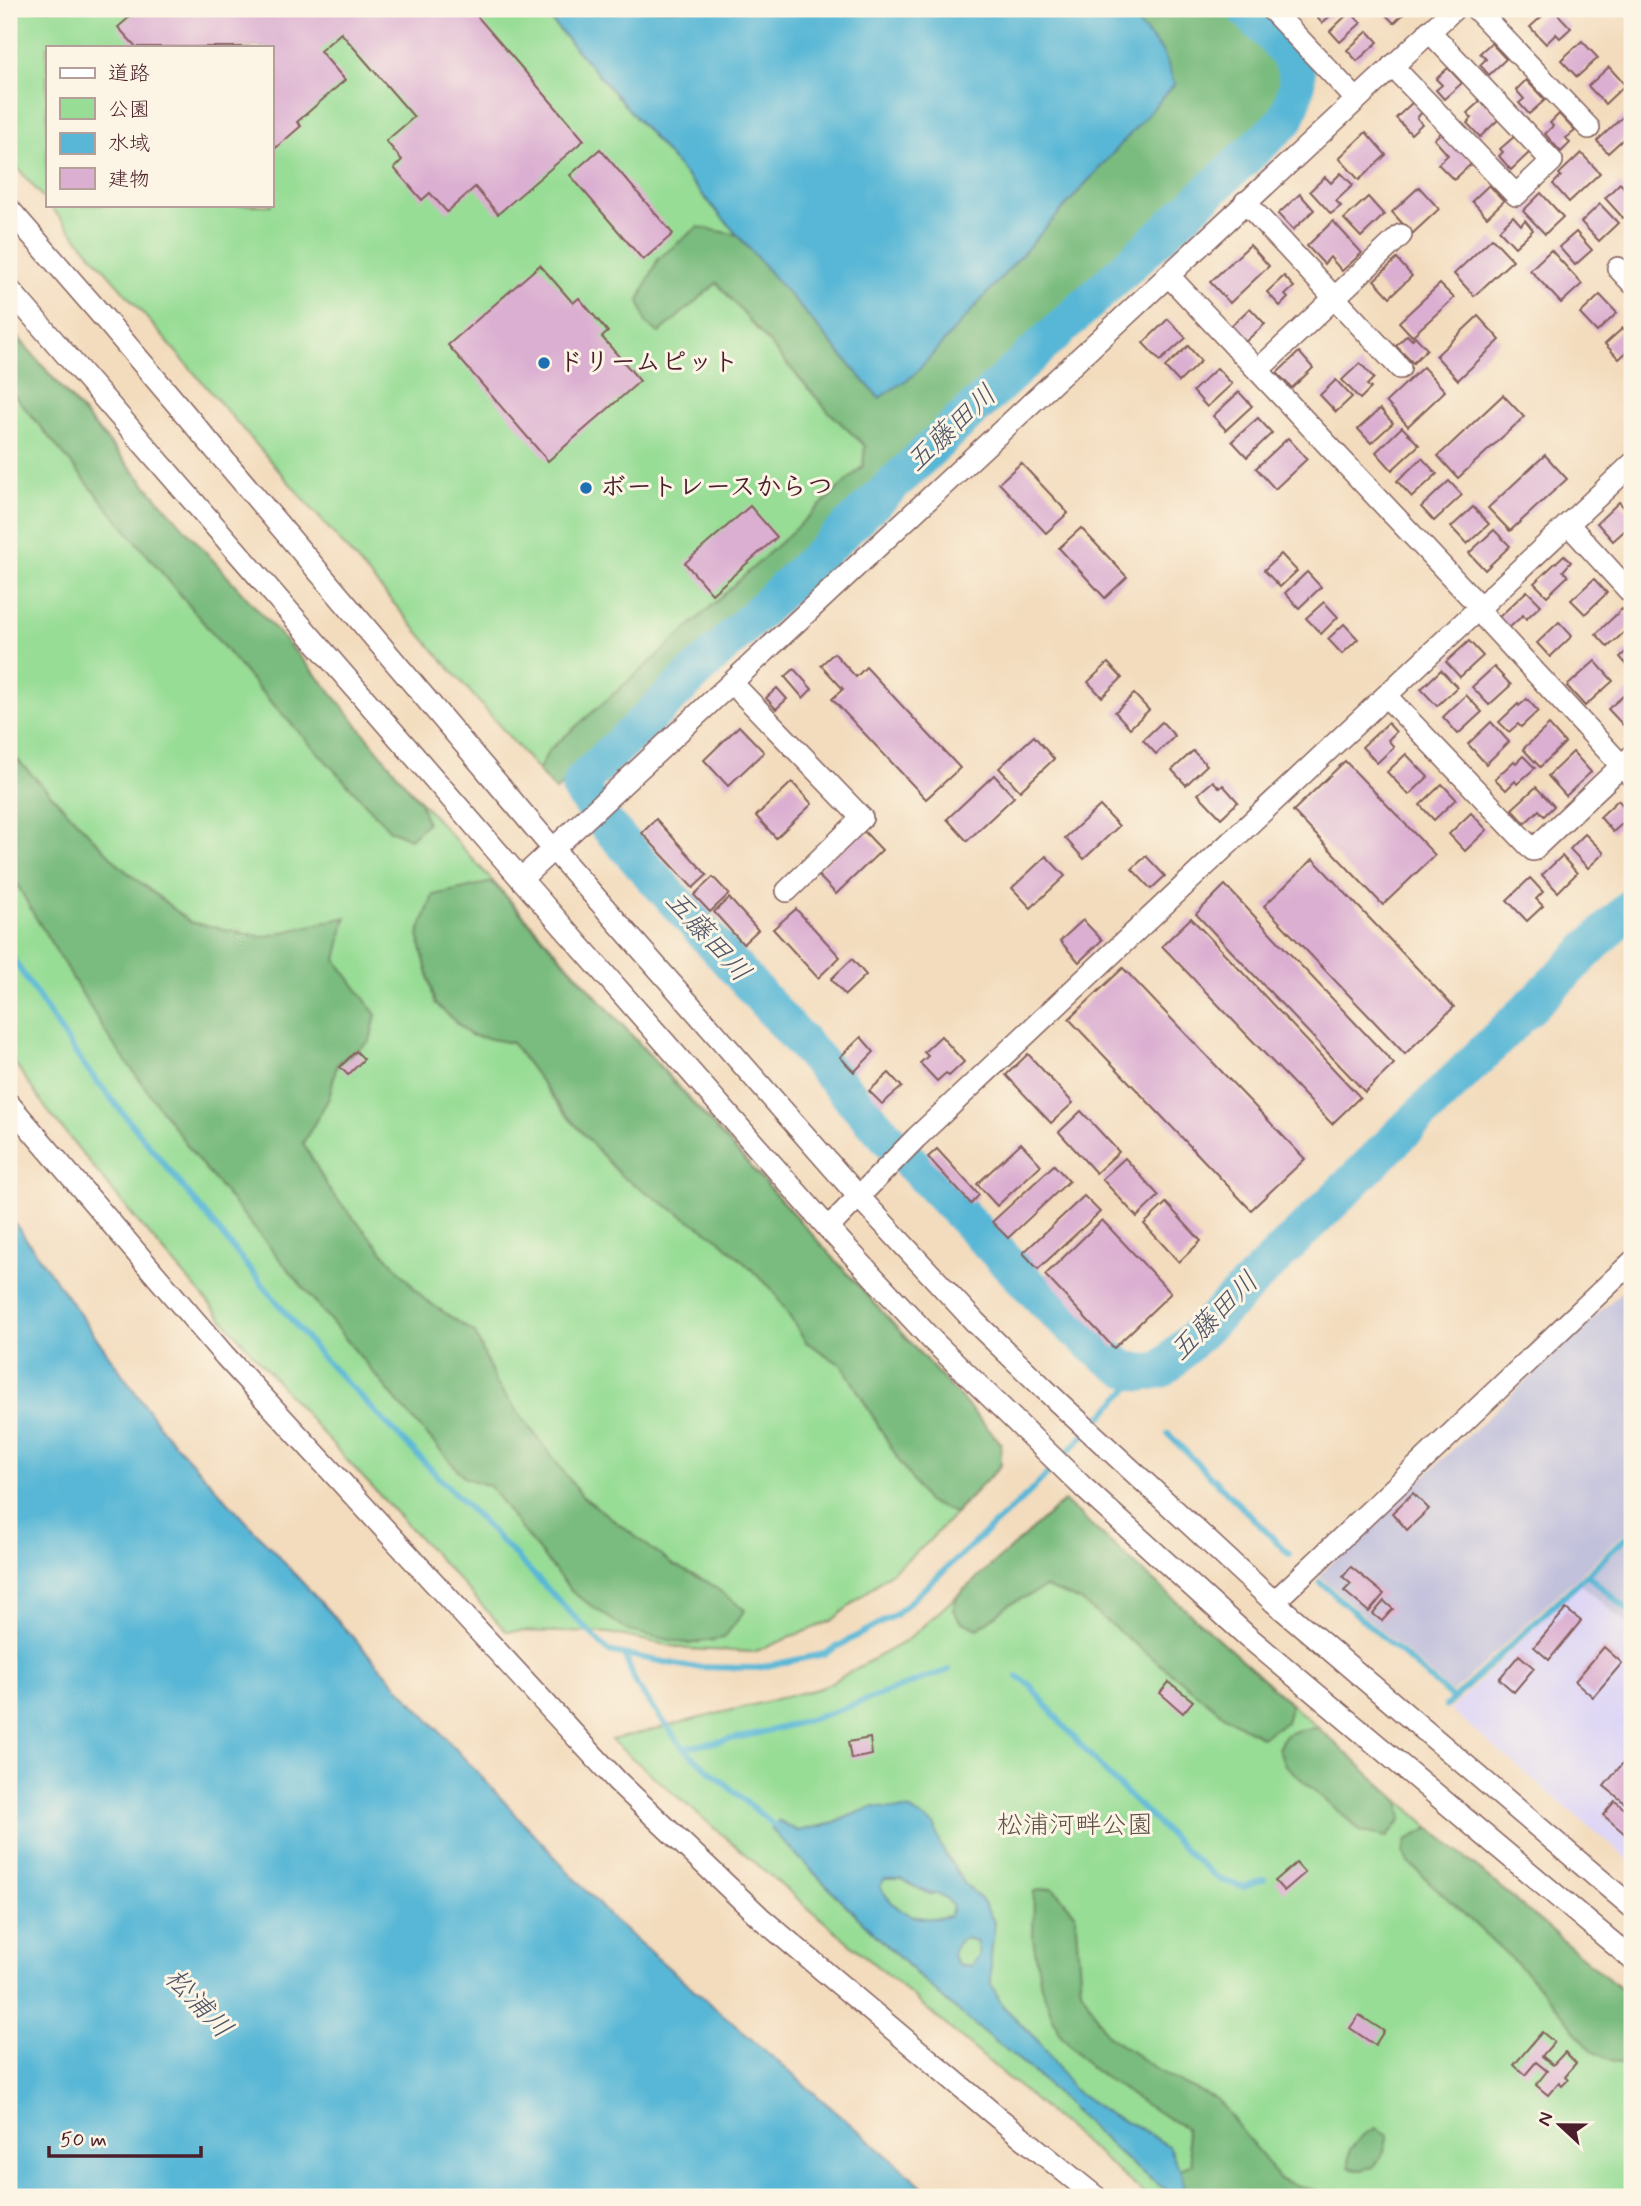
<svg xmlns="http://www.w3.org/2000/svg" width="1641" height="2206" viewBox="0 0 1641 2206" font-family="Mynerve,'Klee One',sans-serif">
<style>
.built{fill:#ddd5f6}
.industrial{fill:#c2c1dc}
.green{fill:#98dd96;stroke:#717e60;stroke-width:2}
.forest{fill:#7abc7f;stroke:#626e55;stroke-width:2}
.water{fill:#58b7d6;stroke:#516b80;stroke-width:2;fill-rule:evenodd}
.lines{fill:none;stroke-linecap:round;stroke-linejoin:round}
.stream{stroke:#58b7d6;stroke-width:6}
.river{stroke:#58b7d6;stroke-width:37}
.building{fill:#dbafd1}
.minor-casing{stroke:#85615e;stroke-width:24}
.minor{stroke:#fff;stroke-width:21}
.poi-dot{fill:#1f6fb2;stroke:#fcf5e5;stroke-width:2.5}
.labels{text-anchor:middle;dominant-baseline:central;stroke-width:6;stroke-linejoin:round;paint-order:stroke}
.poi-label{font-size:26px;font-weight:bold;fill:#4a1f2b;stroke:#fcf5e5;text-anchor:start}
.park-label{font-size:26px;fill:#5e4e46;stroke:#fcf5e5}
.water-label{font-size:28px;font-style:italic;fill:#4f5467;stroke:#fcf5e5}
</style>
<rect width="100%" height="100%" fill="#fcf5e5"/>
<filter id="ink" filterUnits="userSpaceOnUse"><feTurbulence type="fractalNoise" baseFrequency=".0143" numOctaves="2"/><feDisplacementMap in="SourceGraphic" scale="14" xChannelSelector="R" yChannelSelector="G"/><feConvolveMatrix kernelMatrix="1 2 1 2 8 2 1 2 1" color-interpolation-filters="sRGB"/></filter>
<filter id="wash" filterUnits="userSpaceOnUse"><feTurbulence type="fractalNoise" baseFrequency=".00686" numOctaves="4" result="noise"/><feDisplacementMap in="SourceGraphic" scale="28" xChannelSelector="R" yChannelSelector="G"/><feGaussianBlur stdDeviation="1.57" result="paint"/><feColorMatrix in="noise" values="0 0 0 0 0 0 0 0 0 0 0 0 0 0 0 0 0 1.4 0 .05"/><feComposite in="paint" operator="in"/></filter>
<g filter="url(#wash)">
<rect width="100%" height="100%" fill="#f3dcbd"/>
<!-- built -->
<polygon class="built" points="1580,1584 1632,1628 1632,1863 1450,1710"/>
<!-- industrial -->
<g class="industrial">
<polygon points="1632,1282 1632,1526 1452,1693 1319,1575"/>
<polygon points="1632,1537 1632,1628 1580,1584"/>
</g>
<!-- green -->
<g class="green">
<polygon points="9,9 1227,9 1281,66 1284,88 1278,110 556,791 49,205 271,205 271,47 47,47 47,202 9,158"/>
<polygon points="9,327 421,802 1001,1443 1001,1465 925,1545 831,1621 754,1652 687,1649 609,1633 506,1631 331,1443 138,1222 47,1110 9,1055"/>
<polygon points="1064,1501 1430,1828 1632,1999 1632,2197 1148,2197 611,1740 821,1688 906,1641"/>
</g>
<!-- forest -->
<g class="forest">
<polygon points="1126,9 1227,9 1281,66 1284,88 1278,110 556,791 538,771 549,750 655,658 863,466 865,446 827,410 717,283 659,333 646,323 639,300 658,259 698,227 738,235 879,398 1163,52"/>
<polygon points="9,327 125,462 326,686 420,802 427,823 410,839 390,830 257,687 9,389"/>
<polygon points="9,751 121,867 190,922 263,937 346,917 336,960 376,1015 370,1041 337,1064 329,1098 303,1143 330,1191 424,1299 475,1333 496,1383 582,1496 673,1565 708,1582 745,1610 724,1638 689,1644 628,1631 572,1592 520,1528 490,1486 465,1478 401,1406 197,1159 109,1038 33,913 9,870"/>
<polygon points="492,882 1001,1443 1001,1465 955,1513 927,1502 901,1464 843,1366 806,1342 771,1288 719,1239 621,1176 563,1111 512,1043 470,1035 435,1003 418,935 433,895"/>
<polygon points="1064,1501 1291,1704 1286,1722 1261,1737 1230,1720 1081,1601 1046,1587 1010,1604 978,1629 960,1621 953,1610 957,1596"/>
<polygon points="1318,1728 1399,1801 1402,1819 1387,1837 1362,1832 1285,1765 1278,1749 1284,1736 1299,1730"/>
<polygon points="1430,1828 1632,1999 1632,2069 1591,2051 1562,2013 1526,1972 1409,1863 1403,1852 1407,1840"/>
<polygon points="1053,1888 1075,1913 1081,1989 1107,2035 1167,2076 1218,2100 1280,2180 1336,2197 1187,2197 1180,2169 1192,2164 1185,2128 1144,2104 1091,2068 1059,2033 1041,1986 1033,1938 1034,1891"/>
<polygon points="1376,2128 1388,2135 1384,2151 1374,2167 1360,2170 1349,2167 1350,2149 1363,2135"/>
</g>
<!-- water -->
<g class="water">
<polygon points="541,9 1126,9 1163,52 1175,84 914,375 879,398"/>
<polygon points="9,1215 163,1431 613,1920 935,2197 9,2197"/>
<path d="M 872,1807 L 911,1810 L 935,1826 L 940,1845 L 964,1883 L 981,1899 L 995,1923 L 991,1955 L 991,1984 L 1003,2006 L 1041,2044 L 1073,2089 L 1110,2115 L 1138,2127 L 1168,2146 L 1180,2169 L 1187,2197 C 1155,2197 1067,2102 1040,2078 C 1013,2053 981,2032 954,2008 C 890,1952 831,1890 771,1829 L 778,1821 L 798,1831 L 830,1824 ZM 885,1879 L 901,1879 L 929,1894 L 939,1894 L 946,1898 L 953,1907 L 950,1916 C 919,1923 896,1915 880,1886 ZM 965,1938 L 976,1941 L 979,1954 L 971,1966 L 957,1964 L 952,1954 L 959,1941 Z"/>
</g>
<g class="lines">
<!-- stream -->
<g class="stream">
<polyline points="9,953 82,1063 320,1355 608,1651 690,1667 757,1668 824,1654 895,1615 1027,1495 1143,1373"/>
<polyline points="1168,1434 1289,1554"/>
<polyline points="1587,1575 1632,1613"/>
<polyline points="1320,1582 1453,1699"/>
<polyline points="624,1654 637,1686 683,1748 778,1829"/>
<polyline points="1018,1677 1030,1685 1060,1722 1108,1775 1191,1856 1220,1880 1244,1887 1264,1879"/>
<polyline points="1446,1706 1632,1532"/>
<path d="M 683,1748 C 730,1740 776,1731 821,1716 C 864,1702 906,1684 949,1670"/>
</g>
<!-- river -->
<path class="river" d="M 1246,9 C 1261,25 1297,55 1297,78 C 1297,93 1291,106 1286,120 L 925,454 L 582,781 L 580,789 L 606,824 L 895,1146 L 1059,1316 L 1101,1352 L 1124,1368 L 1143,1373 L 1163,1369 L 1632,906"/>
</g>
<g id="blocks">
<!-- building -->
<g class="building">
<polygon points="139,9 471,9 584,140 498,214 475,187 447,212 430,193 422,200 394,168 402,160 386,141 414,117 341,33 320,51 345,80 297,122 301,126 271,152 271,47 136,47 118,27"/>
<polygon points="1316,9 1338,9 1322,23 1312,12"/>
<polygon points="1380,9 1409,9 1394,23"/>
<polygon points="1550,9 1553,9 1571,28 1560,38 1556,34 1546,44 1530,27"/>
<polygon points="1350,12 1361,23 1340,42 1330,31"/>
<polygon points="1368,31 1378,42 1357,61 1347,50"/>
<polygon points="1582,41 1598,58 1577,77 1561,60"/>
<polygon points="1491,43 1506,59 1489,75 1480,65 1486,59 1480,53"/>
<polygon points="1609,67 1625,85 1605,104 1588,86"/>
<polygon points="1448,68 1462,83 1444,99 1436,90 1442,85 1436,79"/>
<polygon points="1526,80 1545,100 1529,114 1519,103 1524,99 1516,90"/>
<polygon points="1481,100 1499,119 1480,137 1467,123 1472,118 1467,113"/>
<polygon points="1413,102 1422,112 1417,118 1422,124 1411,134 1396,118"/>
<polygon points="1632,108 1632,134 1631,132 1608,153 1597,141"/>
<polygon points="1559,114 1575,131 1566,138 1570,143 1561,152 1545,134 1553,126 1550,123"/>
<polygon points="1443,131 1472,163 1454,180 1438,164 1448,155 1434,139"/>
<polygon points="1366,132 1386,155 1359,180 1339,158"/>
<polygon points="1515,136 1530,152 1511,170 1499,156 1503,152 1500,149"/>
<polygon points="600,149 673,234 643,260 570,175"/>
<polygon points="1581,153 1600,173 1569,202 1553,184 1561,176 1559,174"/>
<polygon points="1341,173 1353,185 1336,201 1341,206 1331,214 1310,191 1325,177 1331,183"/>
<polygon points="1620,183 1632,197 1632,210 1623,218 1605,198"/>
<polygon points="1489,185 1504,201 1487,217 1472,201"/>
<polygon points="1419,187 1439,209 1412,234 1392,212"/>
<polygon points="1541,193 1563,217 1545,234 1523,211"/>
<polygon points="1300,194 1314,210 1293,230 1278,214"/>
<polygon points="1368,197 1384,215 1361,237 1344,219"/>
<polygon points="1600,204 1618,223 1599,241 1581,222"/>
<polygon points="1513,216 1521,225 1525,220 1533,230 1515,247 1499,230"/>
<polygon points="1333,221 1362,253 1342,271 1330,257 1324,264 1307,246"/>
<polygon points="1576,232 1592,250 1575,265 1559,247"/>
<polygon points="1492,238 1513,260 1474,296 1454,274"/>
<polygon points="1250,245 1269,266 1230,303 1210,282"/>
<polygon points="1551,250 1582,284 1561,303 1530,270"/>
<polygon points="1397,259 1412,276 1390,297 1374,280"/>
<polygon points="540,265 573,303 579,298 608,332 602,337 640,381 548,461 448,345"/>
<polygon points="1284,276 1294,287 1285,295 1288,298 1280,306 1267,292"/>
<polygon points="1440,284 1454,298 1412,336 1399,322"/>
<polygon points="1600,295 1617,313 1597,332 1580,314"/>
<polygon points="1250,308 1265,324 1245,342 1230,327"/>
<polygon points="1478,316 1500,340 1458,380 1436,356"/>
<polygon points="1168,319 1186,338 1160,361 1143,343"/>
<polygon points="1623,328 1632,338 1632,347 1619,359 1605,344"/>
<polygon points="1407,335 1412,340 1415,336 1427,349 1413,363 1396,346"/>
<polygon points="1188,346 1201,361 1179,382 1165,367"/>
<polygon points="1299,352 1313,368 1292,388 1277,373"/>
<polygon points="1360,363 1374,378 1367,385 1371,388 1360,399 1342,380"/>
<polygon points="1423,367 1445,391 1408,426 1386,402"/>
<polygon points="1217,368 1232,384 1207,407 1193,391"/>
<polygon points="1336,380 1352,397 1336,412 1320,395"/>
<polygon points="1239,392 1252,406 1226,430 1213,416"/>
<polygon points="1503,395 1524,417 1458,478 1438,456"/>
<polygon points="1380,409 1393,423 1371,443 1358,429"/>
<polygon points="1258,418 1272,433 1247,457 1232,441"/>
<polygon points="1402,427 1419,445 1392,470 1376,452"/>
<polygon points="1288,438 1307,459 1275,489 1256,468"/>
<polygon points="1545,455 1567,479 1510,531 1488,508"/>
<polygon points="1422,458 1437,474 1412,497 1397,481"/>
<polygon points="1021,463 1068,513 1046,533 999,483"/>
<polygon points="1449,481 1462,495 1434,521 1421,507"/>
<polygon points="1619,502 1632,516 1632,524 1613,541 1597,523"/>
<polygon points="750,506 777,537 712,594 685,563"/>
<polygon points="1473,507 1489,524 1467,544 1451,527"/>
<polygon points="1081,528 1127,577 1105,598 1059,548"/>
<polygon points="1494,530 1510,546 1485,570 1469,553"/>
<polygon points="1281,554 1297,571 1280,587 1264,570"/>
<polygon points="1564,555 1571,562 1563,571 1568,576 1547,596 1534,583"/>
<polygon points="1307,572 1321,587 1299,608 1285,593"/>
<polygon points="1594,579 1607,593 1585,614 1571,600"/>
<polygon points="1527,591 1541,605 1526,619 1523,615 1508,629 1498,618"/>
<polygon points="1324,602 1338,617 1321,634 1306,618"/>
<polygon points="1622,609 1632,620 1632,625 1608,647 1596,634"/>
<polygon points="1559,622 1572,636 1550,657 1537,643"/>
<polygon points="1344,624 1358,639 1342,654 1328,639"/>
<polygon points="1469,641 1483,656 1460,677 1446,662"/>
<polygon points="1632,646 1632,671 1620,657"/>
<polygon points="834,653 856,677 866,667 960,768 926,799 832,699 843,689 821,665"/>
<polygon points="1595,661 1613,681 1585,706 1567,686"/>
<polygon points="1108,663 1122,678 1102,697 1088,682"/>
<polygon points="1494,667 1511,685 1489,705 1472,687"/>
<polygon points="794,669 812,689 803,698 785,677"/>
<polygon points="1441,670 1457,687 1437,706 1421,689"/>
<polygon points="777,688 787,699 776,709 766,698"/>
<polygon points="1630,690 1632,693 1632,718 1624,726 1608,709"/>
<polygon points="1134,694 1149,710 1130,728 1115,712"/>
<polygon points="1466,695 1482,712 1458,734 1443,717"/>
<polygon points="1527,699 1538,711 1521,727 1518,724 1509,732 1499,722 1518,704 1519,706"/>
<polygon points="1162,722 1175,736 1156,754 1143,740"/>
<polygon points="1491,722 1509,742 1486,764 1468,744"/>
<polygon points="1388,723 1396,732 1388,740 1394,747 1377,763 1362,747"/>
<polygon points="1549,725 1565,743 1540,767 1523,749"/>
<polygon points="739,726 764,752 728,786 704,760"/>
<polygon points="1034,736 1054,759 1020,791 999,768"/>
<polygon points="1193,751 1207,765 1186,785 1172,770"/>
<polygon points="1573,752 1591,772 1566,796 1548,776"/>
<polygon points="1406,754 1428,777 1409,795 1387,772"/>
<polygon points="1523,756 1535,768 1517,784 1515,781 1506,790 1495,779 1514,761 1516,763"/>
<polygon points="1345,761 1435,855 1383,905 1293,811"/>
<polygon points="994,775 1014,797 967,841 947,819"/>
<polygon points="1213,781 1220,788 1223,785 1238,802 1221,818 1198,794"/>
<polygon points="792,782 812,804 776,838 756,816"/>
<polygon points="1442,784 1456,799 1434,820 1420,805"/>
<polygon points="1536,787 1554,806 1544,816 1539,810 1525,823 1512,809"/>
<polygon points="1618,800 1632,815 1613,832 1600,817"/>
<polygon points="1100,806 1119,826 1084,859 1065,838"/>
<polygon points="1471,813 1487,830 1465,851 1449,834"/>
<polygon points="656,819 707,875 693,888 642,833"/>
<polygon points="862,829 882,850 836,894 815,872"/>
<polygon points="1585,834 1604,853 1588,868 1570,849"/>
<polygon points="1046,856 1065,876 1031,908 1012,888"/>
<polygon points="1146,856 1165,876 1151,889 1132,869"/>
<polygon points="1562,856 1577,873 1558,892 1542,875"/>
<polygon points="1313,859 1454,1007 1405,1054 1264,906"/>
<polygon points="713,877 729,894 710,912 694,895"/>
<polygon points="1530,878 1543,892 1536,899 1543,906 1527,921 1507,900"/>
<polygon points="1225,885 1394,1064 1365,1092 1196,914"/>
<polygon points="729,898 758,930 743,944 714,912"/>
<polygon points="796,909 840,957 818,978 773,929"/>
<polygon points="1191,918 1360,1097 1332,1124 1162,946"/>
<polygon points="1083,920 1102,940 1079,962 1060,941"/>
<polygon points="852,959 866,975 845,995 831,979"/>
<polygon points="1123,968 1305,1159 1251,1210 1069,1019"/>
<polygon points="941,1036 964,1062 949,1076 946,1073 937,1081 920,1063 928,1056 924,1052"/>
<polygon points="861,1037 874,1052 854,1072 840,1057"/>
<polygon points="356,1051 364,1059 348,1075 340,1067"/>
<polygon points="1028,1054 1073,1103 1051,1123 1006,1075"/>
<polygon points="889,1073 902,1087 882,1104 869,1091"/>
<polygon points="1081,1111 1119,1152 1096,1173 1059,1132"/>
<polygon points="1021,1143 1041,1165 997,1206 977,1184"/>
<polygon points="937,1149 979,1195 971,1204 928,1157"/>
<polygon points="1125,1158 1159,1196 1137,1217 1102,1179"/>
<polygon points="1054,1165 1069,1181 1008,1238 992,1222"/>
<polygon points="1084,1196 1100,1212 1038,1269 1023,1253"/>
<polygon points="1166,1203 1201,1241 1179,1262 1144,1224"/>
<polygon points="1102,1220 1171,1293 1114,1348 1045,1275"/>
<polygon points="1413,1493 1429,1509 1407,1530 1392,1513"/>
<polygon points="1351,1567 1384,1594 1369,1612 1344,1591 1351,1584 1343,1577"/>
<polygon points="1384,1601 1393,1609 1382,1621 1373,1614"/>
<polygon points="1566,1609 1581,1621 1549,1660 1534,1647"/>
<polygon points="1604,1647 1622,1663 1593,1697 1575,1681"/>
<polygon points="1519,1655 1534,1668 1514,1692 1499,1679"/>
<polygon points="1169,1682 1193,1701 1183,1713 1160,1693"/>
<polygon points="870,1738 872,1755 851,1759 848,1742"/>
<polygon points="1632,1752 1632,1809 1604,1786"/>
<polygon points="1615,1801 1632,1815 1632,1840 1603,1815"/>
<polygon points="1296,1863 1305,1873 1284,1891 1275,1881"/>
<polygon points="1359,2015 1384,2031 1375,2045 1350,2028"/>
<polygon points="1542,2032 1554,2042 1542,2056 1553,2065 1565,2052 1576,2063 1565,2076 1568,2079 1562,2085 1559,2082 1548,2095 1536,2085 1547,2071 1536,2062 1525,2075 1514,2065"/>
</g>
</g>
</g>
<g filter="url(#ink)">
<use href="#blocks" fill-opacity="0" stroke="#85615e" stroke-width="2"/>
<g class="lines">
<!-- minor casing -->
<g class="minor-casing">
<g id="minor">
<polyline points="1271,9 1356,99"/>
<polyline points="1476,9 1589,128"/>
<polyline points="1392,66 1516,195 1552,161 1429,31"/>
<polyline points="1245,202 1400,368"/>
<polyline points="9,209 110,325 553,849 859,1197 975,1322 1059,1403 1274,1602 1632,1907"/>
<polyline points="1618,268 1632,283"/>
<polyline points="1168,275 1480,607 1486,619 1632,777"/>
<polyline points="9,289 521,879 828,1228 932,1340 1084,1488 1247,1636 1632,1959"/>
<polyline points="1258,370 1401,235"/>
<polyline points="1568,524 1632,594"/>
<polyline points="732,683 862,818 787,891"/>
<polyline points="1386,696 1533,850 1632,756"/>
<polyline points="521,879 1454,9"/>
<polyline points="9,1104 225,1356 617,1781 762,1919 996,2116 1096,2197"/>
<polyline points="828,1228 916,1138 1632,464"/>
<polyline points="1274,1602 1632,1262"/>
</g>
</g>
<!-- minor -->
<use href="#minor" class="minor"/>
</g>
</g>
<!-- markers -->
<g class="poi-dot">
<circle cx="544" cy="363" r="7"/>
<circle cx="586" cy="488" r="7"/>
</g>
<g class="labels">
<!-- poi labels -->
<g class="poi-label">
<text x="558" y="363">ドリームピット</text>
<text x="600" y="488">ボートレースからつ</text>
</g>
<!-- park labels -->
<g class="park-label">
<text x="1075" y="1826">松浦河畔公園</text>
</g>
<!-- water labels -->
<g class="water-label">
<text transform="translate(952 429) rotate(-43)">五藤田川</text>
<text transform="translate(707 937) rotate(48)">五藤田川</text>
<text transform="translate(1215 1317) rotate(-45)">五藤田川</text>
<text transform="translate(198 2004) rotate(47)">松浦川</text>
</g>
</g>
<!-- margin -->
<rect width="1641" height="2206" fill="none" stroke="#fcf5e5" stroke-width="35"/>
<!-- legend -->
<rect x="46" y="46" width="228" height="161" fill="#fcf5e5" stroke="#b59f9b" stroke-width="2"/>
<rect x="60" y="68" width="35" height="10" fill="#ffffff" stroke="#b59f9b" stroke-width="2"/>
<text x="108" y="80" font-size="21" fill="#4a1f2b">道路</text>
<rect x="60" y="98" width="35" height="21" fill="#98dd96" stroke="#b59f9b" stroke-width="2"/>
<text x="108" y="116" font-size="21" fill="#4a1f2b">公園</text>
<rect x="60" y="133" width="35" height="21" fill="#58b7d6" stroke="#b59f9b" stroke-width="2"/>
<text x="108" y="150" font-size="21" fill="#4a1f2b">水域</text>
<rect x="60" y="168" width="35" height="21" fill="#dbafd1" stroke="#b59f9b" stroke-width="2"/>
<text x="108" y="186" font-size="21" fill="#4a1f2b">建物</text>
<!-- north arrow -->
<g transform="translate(1560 2125) rotate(292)" stroke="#fcf5e5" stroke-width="5" paint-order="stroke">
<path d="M0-5L12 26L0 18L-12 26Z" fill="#4a1f2b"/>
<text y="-10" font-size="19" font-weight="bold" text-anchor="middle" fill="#4a1f2b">N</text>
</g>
<!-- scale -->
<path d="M49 2146v10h152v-10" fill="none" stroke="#4a1f2b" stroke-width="3.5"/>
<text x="60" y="2146" font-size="21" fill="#4a1f2b" stroke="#fcf5e5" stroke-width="5" paint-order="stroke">50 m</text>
</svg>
